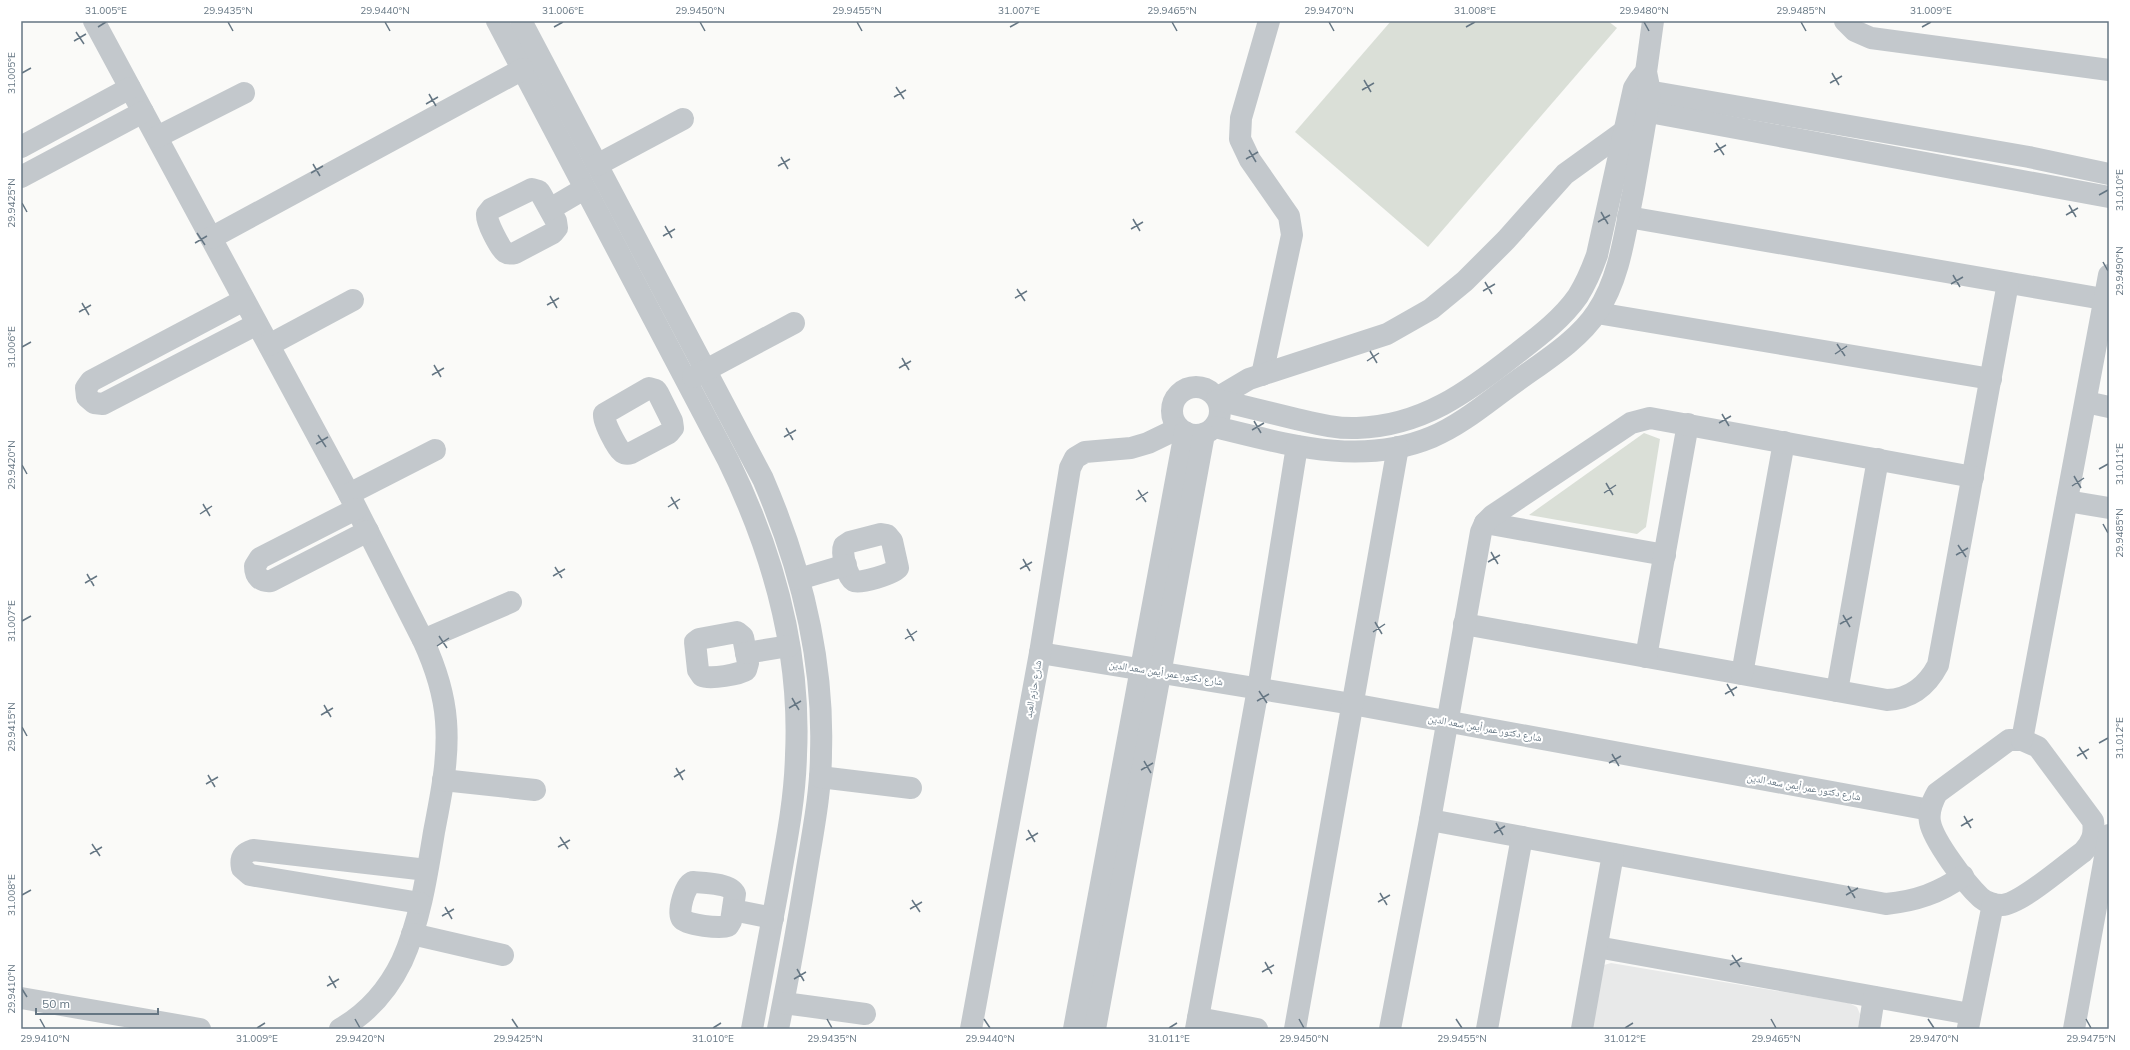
<svg xmlns="http://www.w3.org/2000/svg" width="2130" height="1050" viewBox="0 0 2130 1050" font-family="Mulish,'Noto Naskh Arabic',sans-serif">
<style>
.built{fill:#e8e9e9}
.green{fill:#dadfd7}
.lines{fill:none;stroke-linecap:round;stroke-linejoin:round}
.minor{stroke:#c3c8cc;stroke-width:22}
.ticks{fill:none;stroke:#657683;stroke-width:1.5}
.labels{text-anchor:middle;dominant-baseline:central;stroke-width:4;stroke-linejoin:round;paint-order:stroke}
.street-label{font-size:10px;fill:#657683;stroke:#fff}
.neatline{fill:none;stroke:#657683;stroke-width:1.5}
.ticks-label{font-size:10px;text-anchor:middle;fill:#657683}
</style>
<rect width="100%" height="100%" fill="#fafaf8"/>
<!-- built -->
<polygon class="built" points="1611,963 1849,1003 1857,1007 1860,1014 1858,1029 1589,1029 1604,965"/>
<!-- green -->
<g class="green">
<polygon points="1391,21 1608,21 1617,28 1428,247 1295,132"/>
<polygon points="1644,433 1660,439 1646,527 1637,534 1529,515"/>
</g>
<g class="lines">
<!-- minor -->
<g class="minor">
<path d="M 94,21 L 349,494 L 423,640 C 435,666 444,693 446,721 C 449,759 441,795 434,832 C 427,875 420,921 402,961 C 388,990 368,1013 340,1029"/>
<path d="M 497,21 L 728,460 C 773,552 801,652 796,755 C 795,800 786,844 778,889 C 769,936 761,982 752,1029"/>
<path d="M 521,21 L 763,479 C 800,565 824,657 821,752 C 821,789 814,826 808,862 C 799,918 789,974 778,1029"/>
<polyline points="1845,21 1855,31 1871,38 2109,70"/>
<polyline points="1636,89 2029,157 2109,174"/>
<polyline points="1633,109 2109,197"/>
<polyline points="157,137 244,93"/>
<polyline points="21,147 130,88"/>
<polyline points="597,165 683,119"/>
<polyline points="21,177 143,112"/>
<path d="M 532,189 L 539,191 L 541,194 L 556,221 L 557,228 L 553,233 L 515,253 C 511,254 508,254 505,252 C 500,248 485,220 487,214 L 491,209 Z"/>
<polyline points="550,209 584,189"/>
<polyline points="1628,217 2109,300"/>
<polyline points="211,238 523,69"/>
<polyline points="244,300 91,381 86,388 87,397 94,403 103,404 257,324"/>
<polyline points="1597,313 1991,379"/>
<polyline points="269,345 353,300"/>
<polyline points="1262,375 1292,235 1289,216 1250,160 1240,139 1241,118 1269,21"/>
<polyline points="693,377 794,323"/>
<circle cx="1196" cy="411" r="24"/>
<path d="M 649,388 L 656,390 L 658,393 L 672,421 L 673,428 L 669,433 L 631,453 C 628,454 625,454 622,452 C 617,448 602,420 604,414 Z"/>
<polyline points="1217,398 1249,379 1387,334 1431,309 1465,281 1506,240 1565,174 1626,130"/>
<path d="M 1218,400 C 1243,406 1267,412 1292,418 C 1314,423 1335,429 1357,428 C 1422,426 1468,392 1516,354 C 1538,337 1562,319 1578,296 C 1586,283 1592,269 1597,255 L 1634,88 L 1639,80 L 1646,72"/>
<polyline points="2086,402 2109,407"/>
<path d="M 1215,427 C 1286,444 1360,467 1432,437 C 1463,424 1490,400 1517,381 C 1543,362 1579,340 1597,312 C 1620,278 1625,232 1633,193 C 1639,159 1645,125 1650,92 L 1646,72 L 1653,21"/>
<polyline points="349,494 435,450"/>
<polyline points="2067,501 2109,508"/>
<path d="M 356,509 L 260,558 L 255,566 C 255,577 261,582 271,581 L 368,531"/>
<polyline points="1485,523 1665,555"/>
<path d="M 881,534 L 887,535 L 892,541 L 898,568 C 894,574 859,584 854,581 C 847,577 841,553 844,546 L 850,542 Z"/>
<polyline points="799,579 846,565"/>
<path d="M 1464,624 L 1887,700 C 1911,699 1927,686 1938,665 L 2008,283"/>
<path d="M 737,632 L 743,637 L 748,663 L 746,670 C 740,674 710,680 702,676 L 698,670 L 695,642 L 699,639 Z"/>
<polyline points="423,640 511,602"/>
<polyline points="746,653 789,646"/>
<polyline points="1040,653 1352,704 1930,810"/>
<polyline points="1646,657 1688,424"/>
<polyline points="1742,674 1784,442"/>
<polyline points="1837,691 1878,459"/>
<path d="M 2009,740 L 2022,740 L 2038,747 L 2093,821 C 2095,834 2092,843 2083,852 C 2066,864 2021,904 2002,905 C 1995,905 1985,902 1980,897 C 1966,884 1933,840 1930,822 C 1928,811 1932,802 1937,793 Z"/>
<polyline points="2022,740 2109,275"/>
<polyline points="820,777 911,788"/>
<polyline points="443,780 535,790"/>
<path d="M 1430,820 L 1886,904 C 1916,901 1939,893 1963,876"/>
<path d="M 693,882 C 704,883 730,883 735,894 L 731,921 L 728,926 C 721,929 686,925 682,919 C 677,912 685,884 693,882 Z"/>
<path d="M 420,903 L 250,875 L 242,868 C 240,858 243,853 253,850 L 427,870"/>
<polyline points="733,910 773,918"/>
<polyline points="412,934 503,955"/>
<polyline points="1597,947 1970,1014"/>
<polyline points="21,998 200,1029"/>
<polyline points="784,1003 865,1014"/>
<polyline points="1198,1018 1257,1029"/>
<polyline points="1968,1028 1993,904"/>
<polyline points="971,1029 1040,653 1070,468 1075,458 1085,452 1131,448 1148,443 1179,428"/>
<polyline points="1074,1029 1185,432"/>
<polyline points="1095,1029 1204,434"/>
<polyline points="1196,1029 1258,689 1297,446"/>
<polyline points="1295,1029 1398,447"/>
<polyline points="1390,1029 1430,820 1481,532 1485,523 1492,516 1631,423 1650,418 1973,477"/>
<polyline points="1487,1029 1522,837"/>
<polyline points="1582,1029 1613,854"/>
<polyline points="1869,1029 1874,997"/>
<polyline points="2074,1029 2109,835"/>
</g>
</g>
<!-- ticks -->
<path class="ticks" d="M 228,22 L 233,31M 385,22 L 390,31M 700,22 L 705,31M 857,22 L 862,31M 1172,22 L 1177,31M 1329,22 L 1334,31M 1644,22 L 1649,31M 1801,22 L 1806,31M 98,27 L 106,22M 554,27 L 563,22M 1010,27 L 1019,22M 1466,27 L 1475,22M 1922,27 L 1931,22M 76,32 L 84,44M 74,41 L 86,34M 22,73 L 31,68M 1832,73 L 1839,85M 1364,80 L 1371,92M 1830,83 L 1842,76M 896,87 L 904,99M 1362,90 L 1374,83M 429,94 L 436,106M 894,97 L 906,90M 426,104 L 438,97M 1716,143 L 1724,155M 1249,150 L 1256,162M 1714,152 L 1726,145M 781,157 L 788,169M 1246,159 L 1258,152M 313,164 L 320,176M 778,166 L 790,159M 311,173 L 323,166M 2099,195 L 2108,190M 22,203 L 27,212M 2069,205 L 2076,217M 1601,212 L 1608,224M 2066,215 L 2078,208M 1133,219 L 1140,231M 1598,222 L 1610,215M 665,226 L 672,238M 1131,229 L 1143,222M 197,233 L 205,245M 663,236 L 675,229M 195,243 L 207,236M 2103,262 L 2108,271M 1953,275 L 1960,287M 1485,282 L 1492,294M 1951,284 L 1963,277M 1017,289 L 1025,301M 1483,291 L 1495,284M 550,296 L 557,308M 1015,298 L 1027,291M 82,303 L 89,315M 547,305 L 559,298M 79,312 L 91,305M 1837,344 L 1845,356M 22,347 L 31,342M 1370,351 L 1377,363M 1835,354 L 1847,346M 902,358 L 909,370M 1367,361 L 1379,353M 434,365 L 441,377M 899,368 L 911,361M 432,375 L 444,368M 1722,414 L 1729,426M 1254,421 L 1261,433M 1719,423 L 1731,416M 786,428 L 793,440M 1252,430 L 1264,423M 318,435 L 326,447M 784,437 L 796,430M 316,444 L 328,437M 22,465 L 27,474M 2099,469 L 2108,464M 2074,476 L 2081,488M 1606,483 L 1613,495M 2072,486 L 2084,478M 1138,490 L 1146,502M 1604,493 L 1616,485M 671,497 L 678,509M 1136,500 L 1148,492M 203,504 L 210,516M 668,507 L 680,499M 200,514 L 212,506M 2103,524 L 2108,533M 1958,545 L 1966,557M 1491,552 L 1498,564M 1956,555 L 1968,548M 1023,559 L 1030,571M 1488,562 L 1500,555M 555,567 L 562,578M 1020,569 L 1032,562M 87,574 L 94,586M 553,576 L 565,569M 85,583 L 97,576M 1843,615 L 1850,627M 22,621 L 31,616M 1375,622 L 1382,634M 1840,624 L 1852,617M 907,629 L 914,641M 1373,632 L 1385,624M 439,636 L 447,648M 905,639 L 917,631M 437,646 L 449,638M 1727,684 L 1734,696M 1259,691 L 1267,703M 1725,694 L 1737,687M 792,698 L 799,710M 1257,701 L 1269,694M 324,705 L 331,717M 789,708 L 801,701M 321,715 L 333,708M 22,727 L 27,736M 2099,743 L 2108,738M 2079,747 L 2087,759M 1612,754 L 1619,766M 2077,756 L 2089,749M 1144,761 L 1151,773M 1609,763 L 1621,756M 676,768 L 683,780M 1141,770 L 1153,763M 208,775 L 215,787M 674,777 L 685,770M 206,784 L 218,777M 1964,816 L 1971,828M 1496,823 L 1503,835M 1961,826 L 1973,819M 1028,830 L 1035,842M 1494,833 L 1505,826M 560,837 L 568,849M 1026,840 L 1038,833M 92,844 L 100,856M 558,847 L 570,840M 90,854 L 102,847M 1848,886 L 1855,898M 1380,893 L 1387,905M 22,895 L 31,890M 1846,895 L 1858,888M 912,900 L 920,912M 1378,902 L 1390,895M 445,907 L 452,919M 910,909 L 922,902M 442,916 L 454,909M 1732,955 L 1740,967M 1265,962 L 1272,974M 1730,965 L 1742,958M 797,969 L 804,981M 1262,972 L 1274,965M 329,976 L 336,988M 794,979 L 806,972M 327,986 L 339,979M 22,989 L 27,997M 40,1019 L 45,1028M 355,1019 L 360,1028M 512,1019 L 518,1028M 827,1019 L 832,1028M 984,1019 L 990,1028M 1299,1019 L 1304,1028M 1456,1019 L 1462,1028M 1771,1019 L 1776,1028M 1928,1019 L 1934,1028M 2086,1019 L 2091,1028M 257,1028 L 265,1023M 713,1028 L 721,1023M 1169,1028 L 1177,1023M 1625,1028 L 1633,1023"/>
<g class="labels">
<!-- street labels -->
<g class="street-label">
<text transform="translate(1166 673) rotate(9)">شارع دكتور عمر أيمن سعد الدين</text>
<text transform="translate(1033 689) rotate(-80)">شارع حازم العبد</text>
<text transform="translate(1485 728) rotate(10)">شارع دكتور عمر أيمن سعد الدين</text>
<text transform="translate(1804 787) rotate(10)">شارع دكتور عمر أيمن سعد الدين</text>
</g>
</g>
<!-- border -->
<rect width="2130" height="1050" fill="none" stroke="#ffffff" stroke-width="44"/>
<!-- scale -->
<path d="M36 1008v6h122v-6" fill="none" stroke="#657683" stroke-width="2"/>
<text x="42" y="1008" font-size="12" fill="#657683" stroke="#ffffff" stroke-width="3" paint-order="stroke">50 m</text>
<rect x="22" y="22" width="2086" height="1006" class="neatline"/>
<g class="ticks-label">
<text x="106" y="14">31.005°E</text>
<text x="228" y="14">29.9435°N</text>
<text x="385" y="14">29.9440°N</text>
<text x="563" y="14">31.006°E</text>
<text x="700" y="14">29.9450°N</text>
<text x="857" y="14">29.9455°N</text>
<text x="1019" y="14">31.007°E</text>
<text x="1172" y="14">29.9465°N</text>
<text x="1329" y="14">29.9470°N</text>
<text x="1475" y="14">31.008°E</text>
<text x="1644" y="14">29.9480°N</text>
<text x="1801" y="14">29.9485°N</text>
<text x="1931" y="14">31.009°E</text>
<text transform="translate(11 73) rotate(-90)" y="4">31.005°E</text>
<text transform="translate(2119 190) rotate(-90)" y="4">31.010°E</text>
<text transform="translate(11 203) rotate(-90)" y="4">29.9425°N</text>
<text transform="translate(2119 271) rotate(-90)" y="4">29.9490°N</text>
<text transform="translate(11 347) rotate(-90)" y="4">31.006°E</text>
<text transform="translate(2119 464) rotate(-90)" y="4">31.011°E</text>
<text transform="translate(11 465) rotate(-90)" y="4">29.9420°N</text>
<text transform="translate(2119 533) rotate(-90)" y="4">29.9485°N</text>
<text transform="translate(11 621) rotate(-90)" y="4">31.007°E</text>
<text transform="translate(11 727) rotate(-90)" y="4">29.9415°N</text>
<text transform="translate(2119 738) rotate(-90)" y="4">31.012°E</text>
<text transform="translate(11 895) rotate(-90)" y="4">31.008°E</text>
<text transform="translate(11 989) rotate(-90)" y="4">29.9410°N</text>
<text x="45" y="1042">29.9410°N</text>
<text x="257" y="1042">31.009°E</text>
<text x="360" y="1042">29.9420°N</text>
<text x="518" y="1042">29.9425°N</text>
<text x="713" y="1042">31.010°E</text>
<text x="832" y="1042">29.9435°N</text>
<text x="990" y="1042">29.9440°N</text>
<text x="1169" y="1042">31.011°E</text>
<text x="1304" y="1042">29.9450°N</text>
<text x="1462" y="1042">29.9455°N</text>
<text x="1625" y="1042">31.012°E</text>
<text x="1776" y="1042">29.9465°N</text>
<text x="1934" y="1042">29.9470°N</text>
<text x="2091" y="1042">29.9475°N</text>
</g>
</svg>
